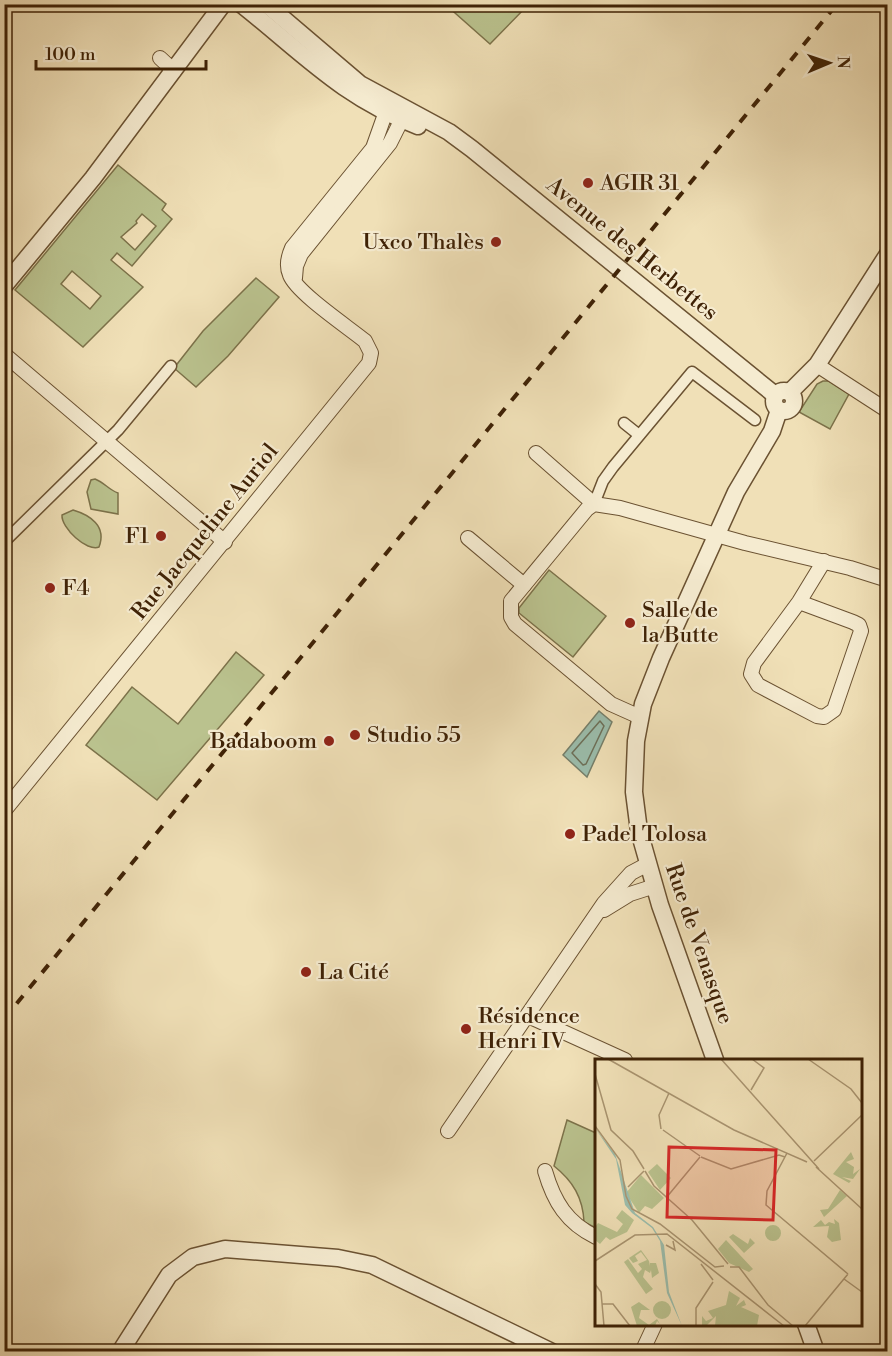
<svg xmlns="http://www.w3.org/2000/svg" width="892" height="1356" viewBox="0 0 892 1356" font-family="'Libre Bodoni',serif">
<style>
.green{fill:#bac28e;stroke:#7c724a;stroke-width:1.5;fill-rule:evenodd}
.water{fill:#9bbdac;stroke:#767f6a;stroke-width:1.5}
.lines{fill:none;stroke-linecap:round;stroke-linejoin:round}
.shore{stroke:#6d7059;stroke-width:1.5}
.pedestrian-casing{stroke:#6b5232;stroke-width:13}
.minor-casing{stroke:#6b5232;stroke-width:16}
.tertiary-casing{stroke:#6b5232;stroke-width:19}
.pedestrian{stroke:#f5ebd0;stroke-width:10}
.minor{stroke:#f5ebd0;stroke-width:14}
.tertiary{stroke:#f5ebd0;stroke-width:16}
.rail{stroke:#3f2206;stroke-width:4;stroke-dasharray:10 10;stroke-linecap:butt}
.poi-dot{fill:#8f2418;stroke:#f5ebd0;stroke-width:2}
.labels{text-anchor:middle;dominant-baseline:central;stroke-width:4.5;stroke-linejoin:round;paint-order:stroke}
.poi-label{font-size:22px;fill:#3f2206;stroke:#f5ebd0;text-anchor:start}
.street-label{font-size:22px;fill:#3f2206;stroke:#f5ebd0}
.inset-road{fill:none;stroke:#a99470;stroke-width:1.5}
.view{fill:#d62828;fill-opacity:0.15;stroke:#d62828;stroke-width:3}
.inset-edge{fill:none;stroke:#3f2206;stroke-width:3}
</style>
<rect width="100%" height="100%" fill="#f0e0b7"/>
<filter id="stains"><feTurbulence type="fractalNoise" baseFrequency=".00333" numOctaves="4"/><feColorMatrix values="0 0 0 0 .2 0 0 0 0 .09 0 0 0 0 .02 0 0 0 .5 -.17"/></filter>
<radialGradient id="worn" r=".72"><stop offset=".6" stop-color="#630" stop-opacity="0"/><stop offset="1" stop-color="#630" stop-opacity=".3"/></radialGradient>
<!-- green -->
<g class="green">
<polygon points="446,5 528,5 490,44"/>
<path d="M 118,165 L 166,204 L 162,210 L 172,219 L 132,266 L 117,253 L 111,260 L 143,287 L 83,347 L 15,290 ZM 142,214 L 156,226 L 135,250 L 121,237 L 137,223 L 136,221 ZM 72,271 L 101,296 L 90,309 L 61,284 Z"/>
<polygon points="256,278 279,297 228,356 196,387 174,368 203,331"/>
<polygon points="823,381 829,381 849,394 830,429 799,412 817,384"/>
<path d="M 95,479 C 105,483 109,490 118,493 L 118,514 L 91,509 L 87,492 L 91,480 Z"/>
<path d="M 73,510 C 90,515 107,526 99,547 C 87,552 61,528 62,515 Z"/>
<polygon points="549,570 606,616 573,657 519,613 519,608"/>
<polygon points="236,652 264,675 157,800 86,745 132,687 178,724"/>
<path d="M 567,1120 L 596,1133 L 596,1228 L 584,1222 C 583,1198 573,1181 554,1166 Z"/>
</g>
<!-- water -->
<polygon class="water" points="599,711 612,722 587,777 563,755"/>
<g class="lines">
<!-- shore -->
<polygon class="shore" points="600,721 604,726 586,764 583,765 572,753"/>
<!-- pedestrian casing -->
<g class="pedestrian-casing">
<g id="pedestrian">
<polyline points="624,423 639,435"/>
<polyline points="594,504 603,481 613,467 692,372 755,420"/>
<polyline points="4,542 118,430 171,366"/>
</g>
</g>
<!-- minor casing -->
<g class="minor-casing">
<g id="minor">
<polyline points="160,58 174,71"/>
<polyline points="295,278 296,266 301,254 390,143 406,111"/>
<polyline points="4,354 225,542"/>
<polyline points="817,365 888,411"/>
<polyline points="536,453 594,504"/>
<polyline points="468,538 524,585"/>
<polyline points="799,602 853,622 859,625 861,631 834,710 824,717 817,716 758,685 751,674 754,663 799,602 824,561"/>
<polyline points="640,717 611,704 515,624 511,617 511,601 587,509 594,504 620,508 745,543 850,568 888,580"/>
<path d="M 4,811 L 369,363 L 371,353 L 365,341 C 348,327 297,293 290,275 C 286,266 288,257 292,248 L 373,148 L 389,103"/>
<polyline points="604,910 630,894 655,886"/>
<polyline points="528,1016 625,1060"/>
<polyline points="448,1131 604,903 631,873 648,864"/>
<path d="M 545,1171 C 554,1202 567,1223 596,1237"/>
<polyline points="642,1352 655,1324"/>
</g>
</g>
<!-- tertiary casing -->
<g class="tertiary-casing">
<g id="tertiary">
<path d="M 241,4 C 303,53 342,97 418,126"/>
<polyline points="266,4 360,84 449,132 472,149 775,395"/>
<polyline points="4,286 93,178 223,4"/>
<circle cx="784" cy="401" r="10"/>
<polyline points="790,392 817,365 888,254"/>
<polyline points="715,1060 660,905 639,831 634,792 636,741 643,704 661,658 736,492 772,431 779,410"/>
<polyline points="806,1324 816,1352"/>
<polyline points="120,1352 169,1275 193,1257 225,1249 338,1258 372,1265 552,1352"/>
</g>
</g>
<!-- pedestrian -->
<use href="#pedestrian" class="pedestrian"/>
<!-- minor -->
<use href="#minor" class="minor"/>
<!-- tertiary -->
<use href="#tertiary" class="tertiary"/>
<!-- rail -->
<polyline class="rail" points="4,1019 837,4"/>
</g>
<!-- markers -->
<g class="poi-dot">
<circle cx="588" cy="183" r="6"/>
<circle cx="496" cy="242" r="6"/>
<circle cx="161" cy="536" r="6"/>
<circle cx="50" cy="588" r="6"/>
<circle cx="630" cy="623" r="6"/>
<circle cx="355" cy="735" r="6"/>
<circle cx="329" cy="741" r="6"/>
<circle cx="570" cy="834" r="6"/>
<circle cx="306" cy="972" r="6"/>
<circle cx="466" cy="1029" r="6"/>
</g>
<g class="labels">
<!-- poi labels -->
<g class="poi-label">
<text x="600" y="183">AGIR 31</text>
<text x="484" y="242" text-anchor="end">Uxco Thalès</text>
<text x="149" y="536" text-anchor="end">F1</text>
<text x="62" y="588">F4</text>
<text x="642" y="610">Salle de<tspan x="642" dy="25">la Butte</tspan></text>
<text x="367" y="735">Studio 55</text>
<text x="317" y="741" text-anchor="end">Badaboom</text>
<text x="582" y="834">Padel Tolosa</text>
<text x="318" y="972">La Cité</text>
<text x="478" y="1016">Résidence<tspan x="478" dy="25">Henri IV</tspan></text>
</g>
<!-- street labels -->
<g class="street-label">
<text transform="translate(632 249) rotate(39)">Avenue des Herbettes</text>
<text transform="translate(205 532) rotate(-51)">Rue Jacqueline Auriol</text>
<text transform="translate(699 944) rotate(71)">Rue de Venasque</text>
</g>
</g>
<!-- overview -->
<g transform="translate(595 1059)">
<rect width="267" height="267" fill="#f0e0b7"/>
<path d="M 256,93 L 259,100 L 251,103 L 259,108 L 258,115 L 265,110 L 258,120 L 247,118 L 256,122 L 254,124 L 238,115 ZM 62,105 L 76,119 L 65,131 L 53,113 ZM 46,116 L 69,139 L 57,150 L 50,147 L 44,154 L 31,134 ZM 245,131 L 252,137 L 229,158 L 225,151 L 233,150 ZM 27,151 L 39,161 L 32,173 L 15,181 L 11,178 L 5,185 L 0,181 L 0,168 L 3,164 L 22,173 L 28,165 L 21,159 ZM 239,160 L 244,164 L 246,181 L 237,183 L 232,178 L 234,167 L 218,168 L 226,161 L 230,166 L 234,163 L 240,165 ZM170 174a8 8 0 1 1 16 0a8 8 0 1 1-16 0ZM 138,175 L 153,185 L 155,179 L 160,184 L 149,194 L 134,178 ZM 131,181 L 158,210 L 154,213 L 134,204 L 123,190 ZM 46,191 L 54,202 L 55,207 L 55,204 L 61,204 L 64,214 L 57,219 L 56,211 L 55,214 L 50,211 L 48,218 L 58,230 L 51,235 L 29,203 L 33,200 L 43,214 L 47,210 L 43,205 L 52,201 L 46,193 L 40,197 L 43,202 L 38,204 L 34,199 ZM 134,232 L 145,239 L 141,247 L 149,241 L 151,246 L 146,248 L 164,256 L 162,267 L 120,267 L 121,257 L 111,267 L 107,267 L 107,257 L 111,262 L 118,259 L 113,252 L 131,246 ZM58 251a9 9 0 1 1 18 0a9 9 0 1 1-18 0ZM 44,243 L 55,251 L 46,251 L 44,259 L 54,266 L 62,260 L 65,265 L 62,262 L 60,267 L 42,267 L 36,248 Z" fill="#bac28e"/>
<path d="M 0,69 L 20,95 L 40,154 L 58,168 L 69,186 L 74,233 L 87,267 L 72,234 L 65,182 L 57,169 L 37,154 L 30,146 L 21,100 Z" fill="#9bbdac"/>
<path class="inset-road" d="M 13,0 L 139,71 L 212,103M 126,0 L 224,110M 213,0 L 256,30 L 267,44M 0,15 L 16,71 L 38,92 L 49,110M 156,31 L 169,9 L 157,0M 0,67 L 25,101 L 31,137 L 37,150 L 65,165 L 120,208 L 129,207M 66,70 L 64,56 L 74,34M 68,71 L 105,97M 192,94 L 172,132 L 171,146 L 253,215M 106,98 L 136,110 L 184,96 L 190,98M 219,102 L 267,56M 221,108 L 267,150M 50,112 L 59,127 L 97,161 L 133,205M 33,128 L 49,112M 71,139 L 105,98M 71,186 L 80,191 L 78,182M 0,202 L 40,176 L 72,175 L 189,267M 106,205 L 118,221M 135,208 L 144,208 L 173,246 L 198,267M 249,220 L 267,233M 0,225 L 6,233 L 9,267M 7,245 L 18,245 L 35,267M 101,267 L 101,249 L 118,223M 210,267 L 253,215"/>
<path class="view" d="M 74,88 L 181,91 L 178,161 L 72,158 Z"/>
<rect width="267" height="267" class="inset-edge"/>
</g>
<!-- margin -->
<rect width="892" height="1356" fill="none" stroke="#f0e0b7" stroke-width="24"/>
<rect x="6" y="6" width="880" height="1344" fill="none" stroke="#3f2206" stroke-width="3"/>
<rect x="12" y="12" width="868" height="1332" fill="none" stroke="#3f2206" stroke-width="1.5"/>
<!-- north arrow -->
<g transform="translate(829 63) rotate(88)" stroke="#f5ebd0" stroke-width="4.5" paint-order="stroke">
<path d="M0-4.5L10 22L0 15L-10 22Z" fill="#3f2206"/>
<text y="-9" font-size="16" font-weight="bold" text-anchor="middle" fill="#3f2206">N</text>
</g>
<!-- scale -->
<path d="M36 60v9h170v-9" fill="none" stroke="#3f2206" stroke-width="3"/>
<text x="45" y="60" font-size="18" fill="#3f2206" stroke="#f5ebd0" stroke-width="4.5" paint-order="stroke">100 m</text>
<rect width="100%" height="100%" filter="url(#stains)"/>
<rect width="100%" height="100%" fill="url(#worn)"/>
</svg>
